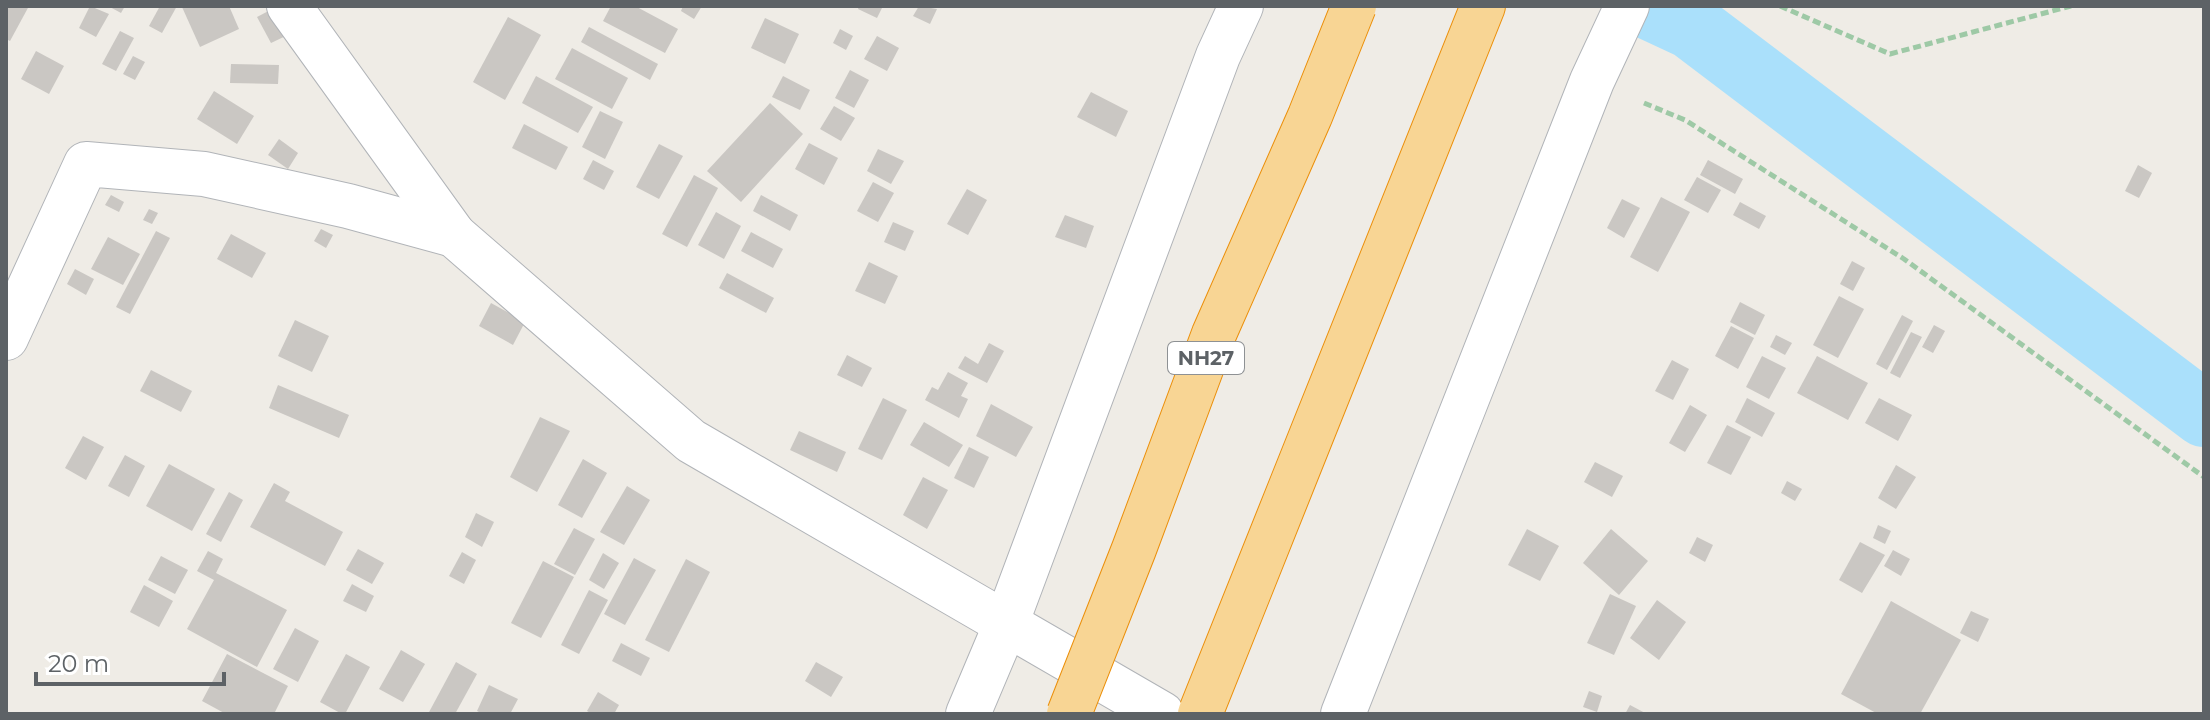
<svg xmlns="http://www.w3.org/2000/svg" width="2210" height="720" viewBox="0 0 2210 720" font-family="Montserrat,sans-serif">
<style>
.lines{fill:none;stroke-linecap:round;stroke-linejoin:round}
.canal{stroke:#aae0fb;stroke-width:66}
.building{fill:#cac7c3}
.minor-casing{stroke:#b1b4b8;stroke-width:46}
.highway-casing{stroke:#eb8f0a;stroke-width:46}
.path{stroke:#9ec9a6;stroke-width:5;stroke-dasharray:8 4;stroke-linecap:butt}
.minor{stroke:#fff;stroke-width:44}
.highway{stroke:#f8d594;stroke-width:44}
.highway-bridge-casing{stroke:#eb8f0a;stroke-width:46;stroke-linecap:butt}
.highway-bridge{stroke:#f8d594;stroke-width:44}
.labels{text-anchor:middle;dominant-baseline:central;stroke-width:6;stroke-linejoin:round;paint-order:stroke}
.shield{fill:#fff;stroke:#8e9194;stroke-width:2}
.shield-label{font-size:20px;font-weight:bold;fill:#5d6266}
</style>
<rect width="100%" height="100%" fill="#efece6"/>
<g class="lines">
<!-- canal -->
<polyline class="canal" points="1648,6 1691,26 2204,414"/>
</g>
<!-- building -->
<g class="building">
<polygon points="6,6 29,6 10,41 6,39"/>
<polygon points="90,6 109,14 96,37 79,28"/>
<polygon points="108,6 125,6 121,13"/>
<polygon points="160,6 177,6 162,33 149,26"/>
<polygon points="185,6 229,6 239,29 200,47 182,7"/>
<polygon points="278,6 292,33 271,43 257,17"/>
<polygon points="611,6 635,6 678,29 665,53 603,21"/>
<polygon points="683,6 702,6 694,19 681,11"/>
<polygon points="859,6 883,6 877,18 858,9"/>
<polygon points="919,6 937,9 930,24 913,16"/>
<polygon points="508,17 541,35 505,100 473,82"/>
<polygon points="765,18 799,34 785,64 751,48"/>
<polygon points="589,27 658,64 650,80 581,42"/>
<polygon points="840,29 853,36 846,50 833,43"/>
<polygon points="120,31 134,38 116,71 102,64"/>
<polygon points="877,36 899,48 887,71 864,59"/>
<polygon points="572,48 628,78 612,109 555,79"/>
<polygon points="36,51 64,66 49,94 21,79"/>
<polygon points="133,56 145,62 135,80 123,74"/>
<polygon points="231,64 279,65 278,84 230,83"/>
<polygon points="850,70 869,80 854,108 835,98"/>
<polygon points="536,76 593,107 578,133 522,103"/>
<polygon points="783,76 810,90 800,110 772,97"/>
<polygon points="214,91 254,116 237,144 197,119"/>
<polygon points="1091,92 1128,111 1116,137 1077,117"/>
<polygon points="770,103 803,134 741,202 707,171"/>
<polygon points="834,106 855,118 841,141 820,129"/>
<polygon points="600,111 623,122 605,159 582,147"/>
<polygon points="524,124 568,147 556,170 512,148"/>
<polygon points="279,139 298,153 288,169 268,155"/>
<polygon points="809,143 838,158 824,185 795,169"/>
<polygon points="659,144 683,156 659,199 636,187"/>
<polygon points="878,149 904,161 891,184 867,171"/>
<polygon points="593,160 614,171 604,190 583,179"/>
<polygon points="1708,160 1743,179 1735,194 1700,175"/>
<polygon points="2138,165 2152,173 2139,198 2125,191"/>
<polygon points="694,175 718,188 687,247 662,234"/>
<polygon points="1697,177 1721,190 1708,213 1684,200"/>
<polygon points="873,182 894,193 878,222 857,211"/>
<polygon points="967,189 987,200 968,235 947,224"/>
<polygon points="111,195 124,202 119,212 105,205"/>
<polygon points="761,195 798,215 790,231 753,211"/>
<polygon points="1661,197 1690,212 1658,272 1630,257"/>
<polygon points="1622,199 1640,208 1624,238 1607,228"/>
<polygon points="1740,202 1766,216 1759,229 1733,215"/>
<polygon points="149,209 158,213 152,224 143,220"/>
<polygon points="716,212 741,226 724,259 698,245"/>
<polygon points="1065,215 1094,226 1086,248 1055,237"/>
<polygon points="893,222 914,231 905,251 884,242"/>
<polygon points="321,229 333,235 326,248 314,241"/>
<polygon points="156,231 170,238 130,314 116,307"/>
<polygon points="751,232 783,249 773,268 741,251"/>
<polygon points="231,234 266,253 252,278 217,259"/>
<polygon points="108,237 140,254 123,285 91,269"/>
<polygon points="1852,261 1865,268 1853,291 1840,284"/>
<polygon points="869,262 898,276 885,304 855,291"/>
<polygon points="75,269 94,279 86,295 67,284"/>
<polygon points="727,273 774,298 766,313 719,288"/>
<polygon points="1839,296 1864,309 1838,358 1813,345"/>
<polygon points="1740,302 1765,315 1755,335 1730,322"/>
<polygon points="491,303 525,322 513,345 479,326"/>
<polygon points="1902,315 1913,321 1887,370 1876,364"/>
<polygon points="295,320 329,336 312,372 278,356"/>
<polygon points="1934,325 1945,331 1933,353 1922,347"/>
<polygon points="1731,326 1754,338 1738,369 1715,356"/>
<polygon points="1911,332 1922,337 1900,378 1890,373"/>
<polygon points="1776,335 1792,343 1785,355 1770,347"/>
<polygon points="989,343 1004,351 987,383 958,368 965,356 978,364"/>
<polygon points="847,355 872,368 862,387 837,375"/>
<polygon points="1762,356 1786,368 1769,399 1746,387"/>
<polygon points="1817,356 1868,383 1848,420 1797,393"/>
<polygon points="1672,360 1689,369 1673,400 1655,391"/>
<polygon points="151,370 192,391 181,412 140,391"/>
<polygon points="948,372 968,383 961,396 968,399 959,418 925,400 932,387 938,390"/>
<polygon points="278,385 349,415 339,438 269,408"/>
<polygon points="883,398 907,410 882,460 858,449"/>
<polygon points="1747,398 1775,413 1762,437 1735,422"/>
<polygon points="1879,398 1912,415 1898,441 1865,423"/>
<polygon points="991,404 1033,427 1016,457 976,436"/>
<polygon points="1690,405 1707,415 1685,452 1669,443"/>
<polygon points="540,417 570,431 537,492 510,477"/>
<polygon points="924,422 963,445 949,467 910,445"/>
<polygon points="1727,425 1751,437 1731,475 1707,463"/>
<polygon points="799,431 846,452 837,472 790,450"/>
<polygon points="83,436 104,447 86,480 65,468"/>
<polygon points="969,447 989,457 974,488 954,478"/>
<polygon points="125,455 145,466 129,497 108,486"/>
<polygon points="583,459 607,473 582,518 558,505"/>
<polygon points="1595,462 1623,476 1612,497 1584,482"/>
<polygon points="169,464 215,489 192,531 146,506"/>
<polygon points="1896,465 1916,477 1896,509 1878,498"/>
<polygon points="923,477 948,490 927,529 903,515"/>
<polygon points="1787,481 1802,489 1795,501 1781,493"/>
<polygon points="274,483 290,492 285,501 343,532 325,566 250,527"/>
<polygon points="627,486 650,500 624,545 600,532"/>
<polygon points="229,492 243,500 221,542 206,534"/>
<polygon points="476,513 494,522 482,547 465,537"/>
<polygon points="1878,525 1891,531 1885,544 1873,538"/>
<polygon points="574,528 595,539 575,575 554,564"/>
<polygon points="1527,529 1559,546 1540,581 1508,565"/>
<polygon points="1611,529 1648,561 1619,595 1583,563"/>
<polygon points="1697,537 1713,545 1705,562 1689,553"/>
<polygon points="1860,542 1885,555 1862,593 1839,580"/>
<polygon points="358,549 384,563 372,584 346,570"/>
<polygon points="1893,550 1910,559 1901,576 1884,566"/>
<polygon points="208,551 223,559 216,573 287,610 257,667 187,629 214,580 197,571"/>
<polygon points="462,552 476,560 464,584 449,576"/>
<polygon points="603,553 619,563 604,589 589,580"/>
<polygon points="161,556 188,570 175,594 148,580"/>
<polygon points="634,558 656,570 625,625 604,614"/>
<polygon points="686,559 710,572 669,652 645,640"/>
<polygon points="543,561 574,577 541,638 511,623"/>
<polygon points="352,584 374,596 366,612 343,601"/>
<polygon points="144,585 173,601 159,627 130,612"/>
<polygon points="589,590 608,600 579,654 561,645"/>
<polygon points="1610,594 1636,606 1614,655 1587,643"/>
<polygon points="1657,600 1686,622 1659,660 1630,638"/>
<polygon points="1891,601 1961,640 1920,714 1878,714 1841,694"/>
<polygon points="1971,611 1989,619 1978,642 1960,633"/>
<polygon points="295,628 319,641 298,682 273,669"/>
<polygon points="621,643 650,658 641,676 612,661"/>
<polygon points="401,650 425,664 403,702 379,689"/>
<polygon points="227,654 288,686 274,714 226,714 202,701"/>
<polygon points="346,654 370,667 345,714 342,714 320,702"/>
<polygon points="456,662 477,674 455,714 428,714"/>
<polygon points="816,662 843,677 831,697 805,681"/>
<polygon points="489,685 518,699 510,714 483,714 477,711"/>
<polygon points="1589,691 1602,696 1597,712 1583,707"/>
<polygon points="598,692 619,705 614,714 592,714 587,711"/>
<polygon points="1630,705 1647,714 1625,714"/>
</g>
<g class="lines">
<!-- minor casing -->
<g class="minor-casing">
<g id="minor">
<polyline points="289,6 454,235 691,441 1162,714"/>
<polyline points="6,338 86,164 204,174 348,206 454,235"/>
<polyline points="968,714 1006,624 1218,56 1241,6"/>
<polyline points="1343,714 1592,81 1627,6"/>
</g>
</g>
<!-- highway casing -->
<g class="highway-casing">
<polyline id="highway" points="1200,714 1483,6"/>
</g>
<!-- path -->
<g class="path">
<polyline points="1780,6 1890,54 2071,6"/>
<polyline points="1644,103 1685,120 1904,259 2204,477"/>
</g>
<!-- minor -->
<use href="#minor" class="minor"/>
<!-- highway -->
<use href="#highway" class="highway"/>
<!-- highway-bridge casing -->
<g class="highway-bridge-casing">
<polyline id="highway-bridge" points="1069,714 1134,549 1214,334 1310,116 1354,6"/>
</g>
<!-- highway-bridge -->
<use href="#highway-bridge" class="highway-bridge"/>
</g>
<g class="labels">
<!-- shield labels -->
<rect class="shield" x="1168" y="342" width="76" height="32" rx="6"/>
<g class="shield-label">
<text x="1206" y="358">NH27</text>
</g>
</g>
<!-- border -->
<rect width="2210" height="720" fill="none" stroke="#5d6266" stroke-width="16"/>
<!-- scale -->
<path d="M36 672v12h188v-12" fill="none" stroke="#5d6266" stroke-width="4"/>
<text x="48" y="672" font-size="24" fill="#5d6266" stroke="#ffffff" stroke-width="6" paint-order="stroke">20 m</text>
</svg>
